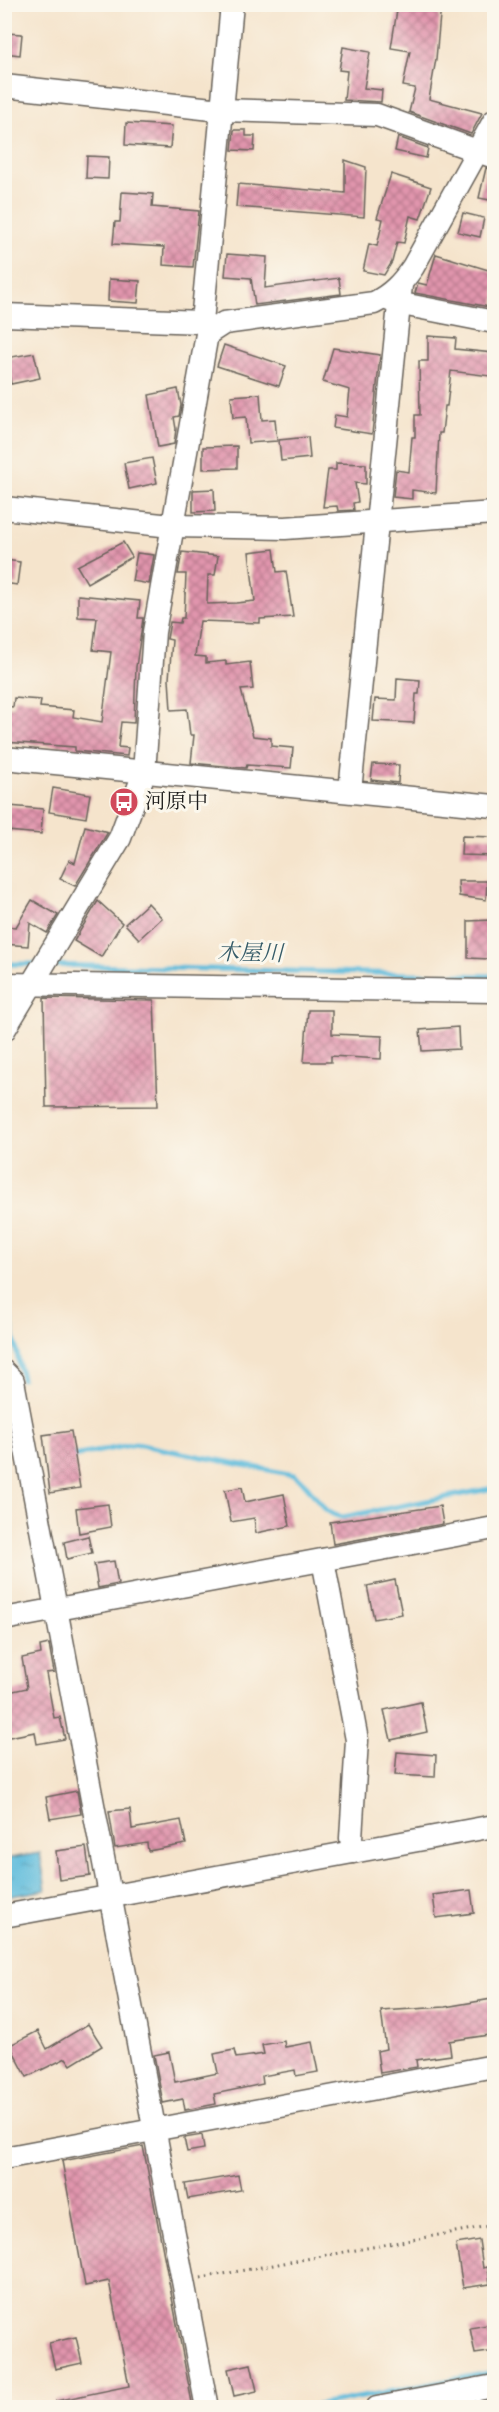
<svg xmlns="http://www.w3.org/2000/svg" width="499" height="2412" viewBox="0 0 499 2412" font-family="'Old Standard TT','Noto Serif JP',serif">
<style>
.water{fill:url(#water-ripples);stroke:#3d6c7c;stroke-width:1.5}
.lines{fill:none;stroke-linecap:round;stroke-linejoin:round}
.stream{stroke:#5ebcdc;stroke-width:5}
.building{fill:url(#building-cross-hatch)}
.minor-casing{stroke:#68625a;stroke-width:25}
.path{stroke:#68625a;stroke-width:3;stroke-dasharray:1.5 4.5;stroke-linecap:butt}
.minor{stroke:#fff;stroke-width:22}
.labels{text-anchor:middle;dominant-baseline:central;stroke-width:6;stroke-linejoin:round;paint-order:stroke}
.poi-label{font-size:21px;fill:#1c1c1c;stroke:#fbf7ec;text-anchor:start}
.water-label{font-size:22px;font-style:italic;fill:#365c69;stroke:#fbf7ec}
</style>
<defs>
<pattern id="water-ripples" width="26" height="14" patternUnits="userSpaceOnUse" patternTransform="scale(1.5)"><rect width="26" height="14" fill="#5ebcdc"/><path d="M2 4q2-2 4 0t4 0M15 11q2-2 4 0t4 0" fill="none" stroke="#51a1bc"/></pattern>
<pattern id="building-cross-hatch" width="8" height="8" patternUnits="userSpaceOnUse" patternTransform="scale(1.5)"><rect width="8" height="8" fill="#e195ad"/><path d="M0 0l8 8M0 8l8-8" fill="none" stroke="#b6798c"/></pattern>
</defs>
<rect width="100%" height="100%" fill="#fbf7ec"/>
<filter id="ink" filterUnits="userSpaceOnUse"><feTurbulence type="fractalNoise" baseFrequency=".0167" numOctaves="2"/><feDisplacementMap in="SourceGraphic" scale="12" xChannelSelector="R" yChannelSelector="G"/><feConvolveMatrix kernelMatrix="1 2 1 2 8 2 1 2 1" color-interpolation-filters="sRGB"/></filter>
<filter id="wash" filterUnits="userSpaceOnUse"><feTurbulence type="fractalNoise" baseFrequency=".008" numOctaves="4" result="noise"/><feDisplacementMap in="SourceGraphic" scale="24" xChannelSelector="R" yChannelSelector="G"/><feGaussianBlur stdDeviation="1.35" result="paint"/><feColorMatrix in="noise" values="0 0 0 0 0 0 0 0 0 0 0 0 0 0 0 0 0 1.4 0 .05"/><feComposite in="paint" operator="in"/></filter>
<g filter="url(#wash)">
<rect width="100%" height="100%" fill="#f5e4cc"/>
<!-- water -->
<polygon class="water" points="40,1853 46,1890 5,1897 5,1859"/>
<g class="lines">
<!-- stream -->
<g class="stream">
<polyline points="4,964 37,964"/>
<polyline points="49,965 494,976"/>
<polyline points="4,1286 22,1379"/>
<path d="M 69,1457 L 136,1444 L 294,1475 C 315,1487 318,1514 343,1517 L 494,1488"/>
<polyline points="304,2408 494,2372"/>
</g>
</g>
<g id="blocks">
<!-- building -->
<g class="building">
<polygon points="398,4 441,4 436,59 429,99 482,113 471,134 409,112 415,88 403,86 410,51 391,48"/>
<polygon points="4,33 22,34 20,55 4,53"/>
<polygon points="343,47 370,52 364,88 382,90 381,102 344,100 347,71 339,70"/>
<polygon points="126,123 172,126 170,148 125,145"/>
<polygon points="234,130 246,130 246,136 255,136 254,151 232,150"/>
<polygon points="398,137 428,148 426,158 395,151"/>
<polygon points="87,156 109,157 108,179 86,178"/>
<polygon points="345,160 366,167 364,217 236,207 238,184 345,193"/>
<polygon points="486,168 495,170 495,201 479,198"/>
<polygon points="391,174 431,187 420,219 410,216 404,243 397,242 392,262 384,275 363,271 369,244 377,246 383,219 377,218"/>
<polygon points="122,192 153,194 152,207 199,211 193,267 163,265 164,247 113,244 115,222 120,222"/>
<polygon points="463,213 484,218 480,237 458,232"/>
<polygon points="227,254 267,257 265,288 339,278 341,294 255,305 251,278 225,276"/>
<polygon points="436,254 495,272 495,308 415,293 418,283 427,285"/>
<polygon points="109,279 140,281 138,303 108,301"/>
<polygon points="428,336 456,338 455,349 493,353 490,376 451,371 447,406 445,406 442,433 439,433 436,493 412,490 412,499 393,497 396,470 409,472 412,437 415,437 415,415 420,415 419,361 428,361"/>
<polygon points="224,345 286,366 279,386 217,366"/>
<polygon points="333,348 380,355 372,434 333,428 335,415 347,417 350,390 323,382"/>
<polygon points="34,353 40,378 11,384 6,358"/>
<polygon points="178,389 181,405 179,416 174,417 176,429 174,444 158,447 149,395"/>
<polygon points="260,394 262,420 275,419 277,441 248,443 246,417 233,418 231,396"/>
<polygon points="308,437 310,458 281,461 279,440"/>
<polygon points="237,446 237,468 203,469 203,447"/>
<polygon points="152,458 157,483 129,489 124,463"/>
<polygon points="336,463 366,464 366,484 355,483 358,502 353,503 354,510 338,511 337,506 323,507 328,470 336,470"/>
<polygon points="214,489 215,511 193,512 193,490"/>
<polygon points="123,542 132,557 87,583 77,566"/>
<polygon points="274,549 277,572 286,571 293,617 260,619 260,623 200,621 195,656 206,657 206,663 226,661 226,665 250,662 253,689 241,690 253,736 271,738 271,746 293,748 291,768 247,765 246,768 191,763 194,735 190,735 187,709 171,710 169,679 172,640 167,639 170,622 180,623 181,618 184,618 186,574 178,574 182,552 218,556 215,575 208,575 207,604 236,603 255,601 249,552"/>
<polygon points="137,553 154,555 149,584 132,581"/>
<polygon points="4,560 20,562 17,585 4,583"/>
<polygon points="78,595 140,601 138,618 143,618 136,667 134,723 121,722 118,747 128,748 127,756 75,751 75,747 4,742 4,706 13,707 14,698 41,700 40,707 74,710 73,717 102,722 111,652 93,650 97,618 78,617"/>
<polygon points="397,678 420,680 419,694 416,694 414,723 373,721 375,699 396,700"/>
<polygon points="373,764 399,765 398,783 371,780"/>
<polygon points="53,788 90,794 86,818 49,812"/>
<polygon points="9,806 43,809 41,834 7,831"/>
<polygon points="85,826 108,832 75,886 60,879 69,860 75,863"/>
<polygon points="462,836 495,837 495,856 461,855"/>
<polygon points="458,881 487,881 486,900 459,896"/>
<polygon points="32,900 58,915 47,933 30,923 28,946 4,944 4,926 16,927"/>
<polygon points="98,901 122,923 101,957 74,941"/>
<polygon points="148,903 162,918 139,939 125,924"/>
<polygon points="492,920 489,959 468,958 468,921"/>
<polygon points="44,998 154,1000 158,1106 46,1107"/>
<polygon points="308,1010 332,1010 332,1034 382,1036 381,1059 331,1056 331,1062 304,1062"/>
<polygon points="458,1027 459,1049 422,1051 420,1030"/>
<polygon points="71,1431 80,1488 50,1493 43,1435"/>
<polygon points="242,1487 245,1502 284,1494 290,1526 256,1533 254,1518 231,1522 225,1490"/>
<polygon points="108,1504 111,1527 79,1533 76,1508"/>
<polygon points="440,1506 443,1524 333,1544 330,1522"/>
<polygon points="88,1536 92,1553 67,1559 64,1542"/>
<polygon points="114,1561 118,1584 98,1588 94,1564"/>
<polygon points="395,1580 402,1614 374,1619 367,1586"/>
<polygon points="49,1644 54,1672 46,1673 54,1718 60,1717 65,1739 37,1744 35,1732 4,1738 4,1693 27,1688 22,1658 41,1654 40,1646"/>
<polygon points="421,1702 427,1732 391,1740 384,1710"/>
<polygon points="397,1752 436,1755 435,1777 395,1775"/>
<polygon points="77,1791 81,1814 50,1819 46,1797"/>
<polygon points="130,1809 132,1829 181,1820 186,1844 148,1851 147,1843 115,1848 109,1811"/>
<polygon points="86,1847 90,1876 59,1880 56,1851"/>
<polygon points="471,1890 474,1913 436,1918 433,1895"/>
<polygon points="492,1999 495,2034 449,2041 451,2055 416,2060 417,2067 380,2073 377,2051 386,2049 381,2011 445,2007"/>
<polygon points="88,2024 102,2046 71,2065 66,2058 27,2077 10,2045 38,2031 47,2049"/>
<polygon points="284,2041 285,2047 312,2042 318,2072 296,2076 295,2070 262,2076 263,2084 214,2094 216,2104 185,2110 183,2099 163,2103 154,2055 169,2052 175,2082 218,2073 214,2054 234,2050 236,2058 264,2054 262,2045"/>
<polygon points="202,2135 204,2149 187,2152 184,2138"/>
<polygon points="143,2146 193,2408 57,2408 56,2401 129,2386 109,2281 85,2286 62,2161"/>
<polygon points="238,2175 241,2190 188,2199 185,2184"/>
<polygon points="479,2240 483,2268 488,2267 490,2284 463,2288 456,2244"/>
<polygon points="487,2325 488,2331 495,2329 495,2351 475,2354 470,2328"/>
<polygon points="76,2337 82,2363 55,2369 49,2343"/>
<polygon points="251,2364 257,2391 234,2396 228,2369"/>
</g>
</g>
</g>
<g filter="url(#ink)">
<use href="#blocks" fill-opacity="0" stroke="#68625a" stroke-width="1.5"/>
<g class="lines">
<!-- minor casing -->
<g class="minor-casing">
<g id="minor">
<polyline points="4,86 221,110 377,115 494,157"/>
<polyline points="385,298 397,303 494,322"/>
<polyline points="4,315 202,322 232,4"/>
<polyline points="4,508 171,526 285,528 494,513"/>
<polyline points="4,758 494,806"/>
<polyline points="350,791 401,285"/>
<polyline points="4,984 494,991"/>
<path d="M 4,1030 L 120,838 L 144,773 L 154,632 L 207,334 L 224,323 L 374,303 C 392,294 402,283 413,267 L 494,121"/>
<polyline points="4,1372 13,1381 207,2408"/>
<polyline points="323,1560 357,1740 351,1838 353,1852"/>
<polyline points="4,1619 494,1528"/>
<polyline points="4,1916 494,1826"/>
<polyline points="4,2158 494,2066"/>
<polyline points="377,2408 494,2386"/>
</g>
</g>
<!-- path -->
<polyline class="path" points="201,2278 494,2225"/>
<!-- minor -->
<use href="#minor" class="minor"/>
</g>
</g>
<!-- icons -->
<defs>
<g id="bus-disc" transform="scale(1.5)"><circle r="9.5" fill="#d1495b" stroke="#fbf7ec"/><path d="M-5-6H5V4H4V6H2V4H-2V6H-4V4H-5ZM-3.5-4V0h7V-4ZM-3.5 1.2v1.5H-2V1.2ZM2 1.2v1.5H3.5V1.2Z" fill="#fff"/></g>
</defs>
<g fill-rule="evenodd">
<use href="#bus-disc" x="124" y="802"/>
</g>
<g class="labels">
<!-- poi labels -->
<g class="poi-label">
<text x="145" y="802">河原中</text>
</g>
<!-- water labels -->
<g class="water-label">
<text transform="translate(250 954) rotate(1)">木屋川</text>
</g>
</g>
<!-- margin -->
<rect width="499" height="2412" fill="none" stroke="#fbf7ec" stroke-width="24"/>
</svg>
